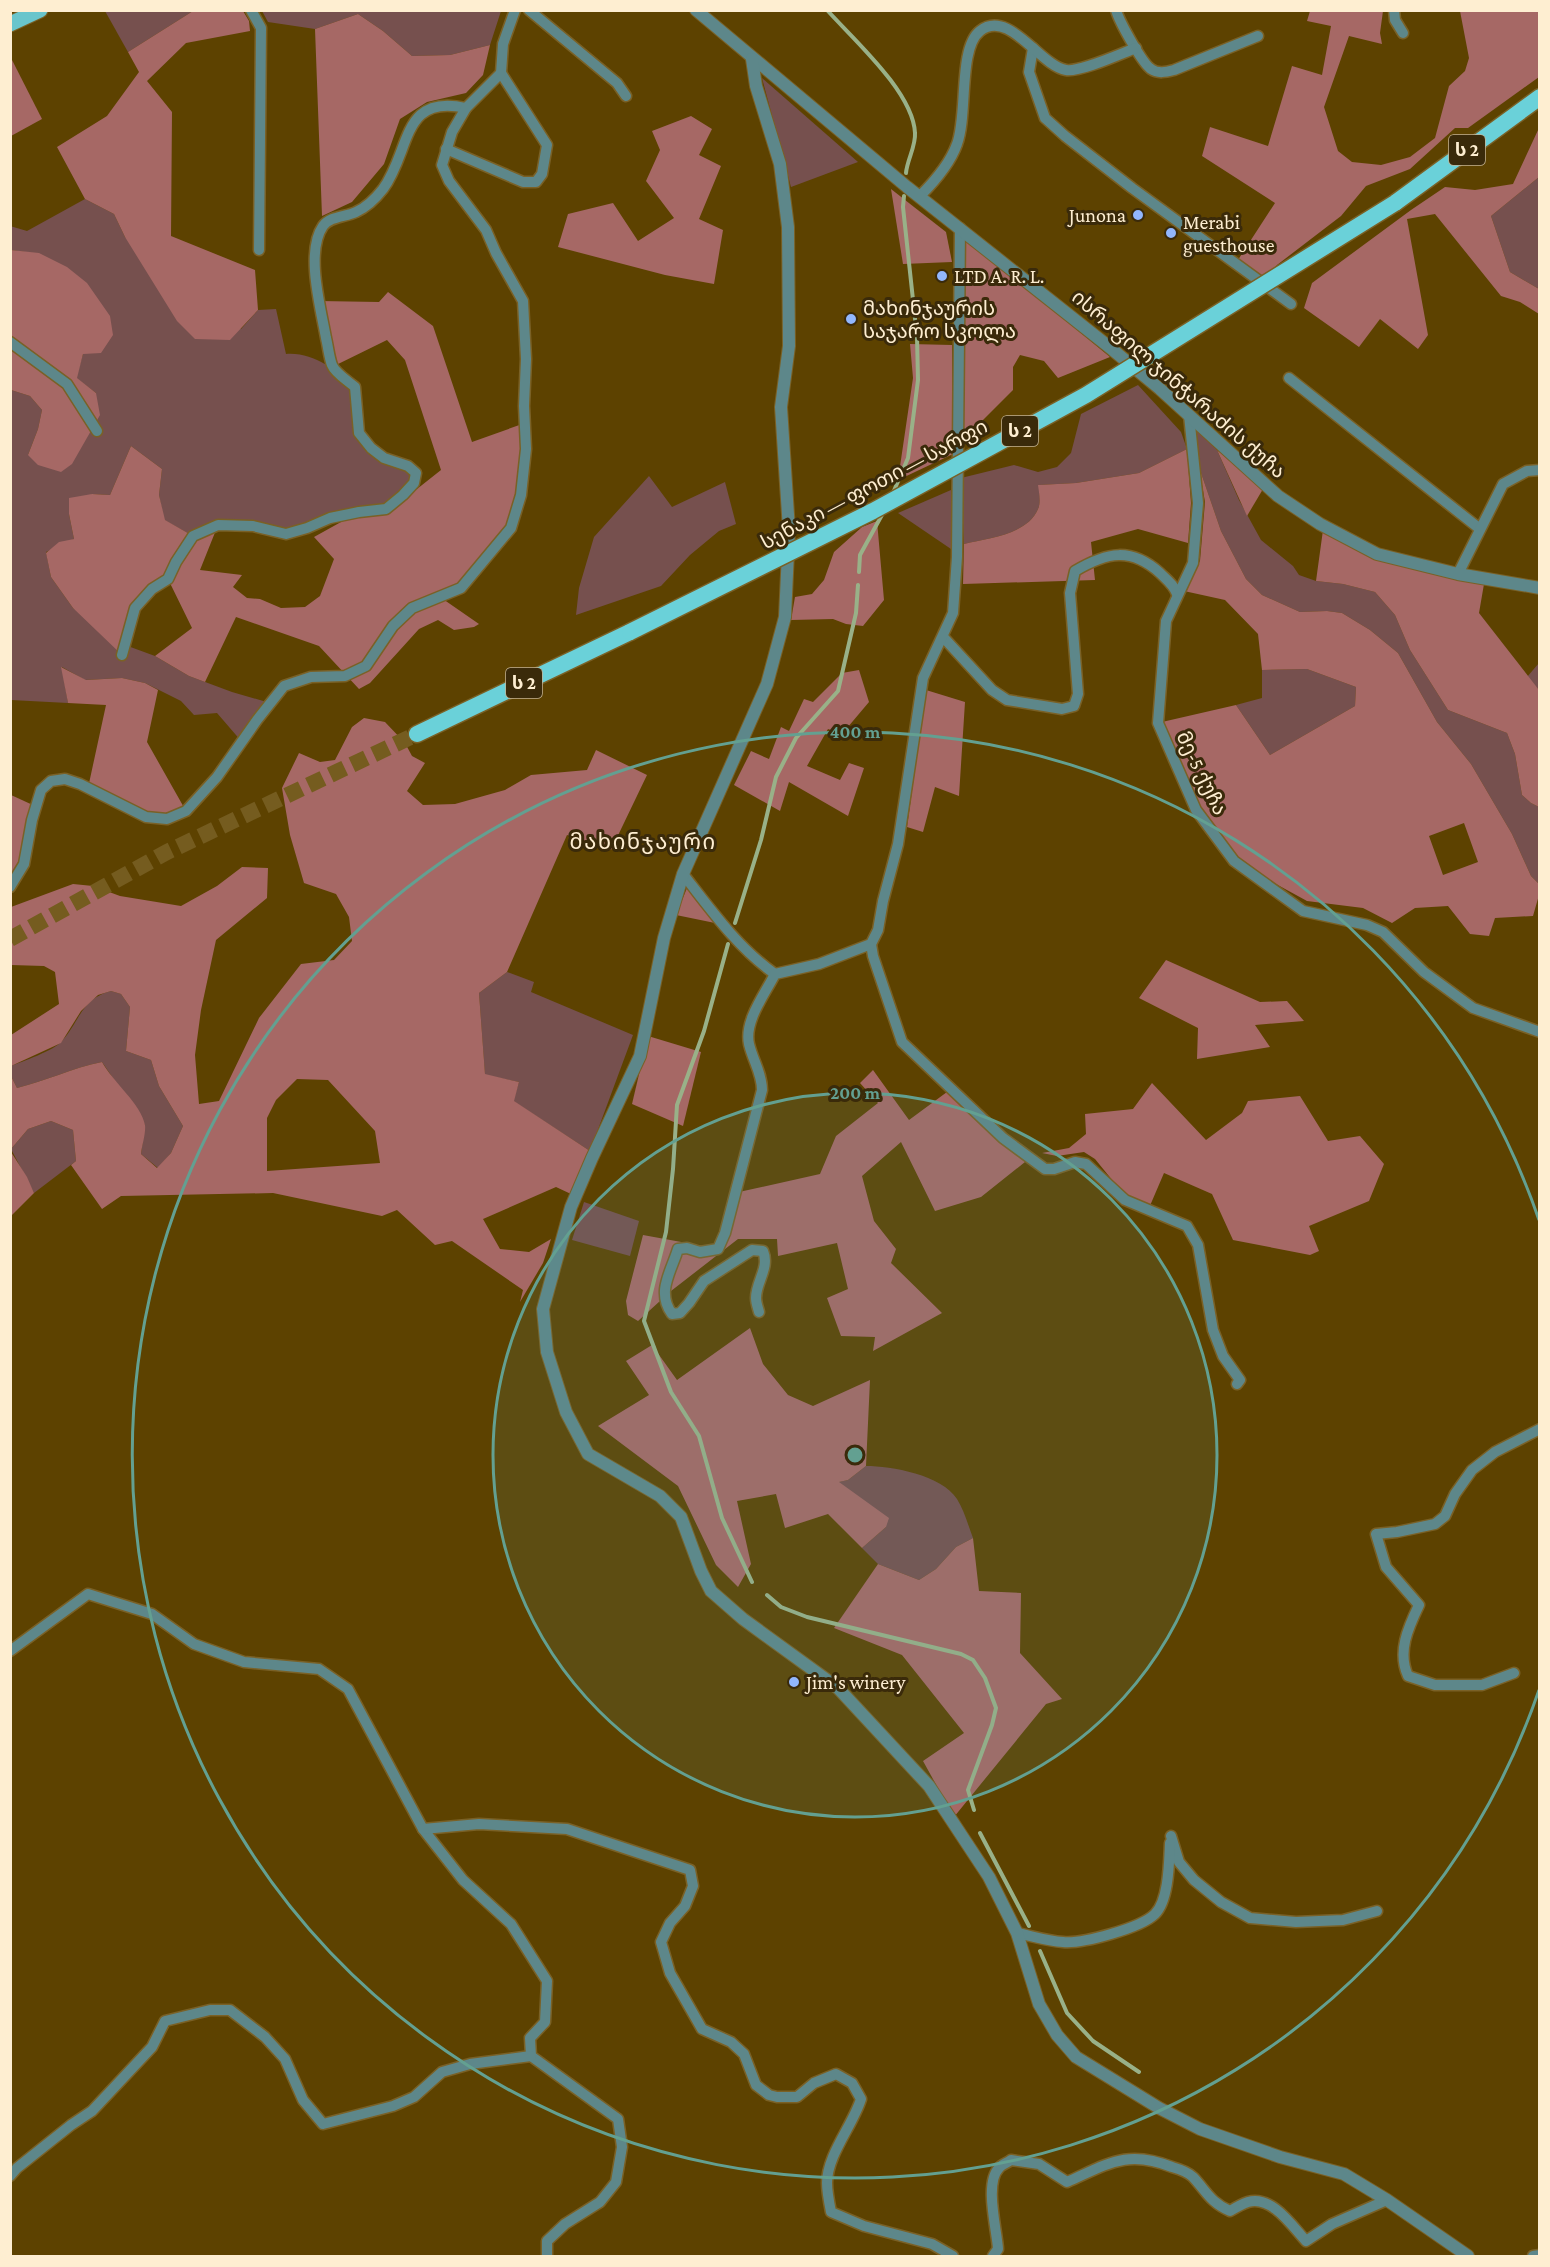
<svg xmlns="http://www.w3.org/2000/svg" width="1550" height="2267" viewBox="0 0 1550 2267" font-family="'Crimson Pro','Noto Sans Georgian',serif">
<style>
.green{fill:#76504e}
.forest{fill:#a66865;fill-rule:evenodd}
.lines{fill:none;stroke-linecap:round;stroke-linejoin:round}
.stream{stroke:#99b188;stroke-width:4}
.trunk-tunnel{stroke:#755c1f;stroke-width:16;stroke-dasharray:16 8;stroke-linecap:butt}
.minor-casing{stroke:#7a6126;stroke-width:13}
.tertiary-casing{stroke:#7a6126;stroke-width:14}
.primary-casing{stroke:#7a6126;stroke-width:17}
.trunk-casing{stroke:#7a6126;stroke-width:19}
.minor{stroke:#5d878a;stroke-width:10}
.tertiary{stroke:#5d878a;stroke-width:12}
.primary{stroke:#69c5cc;stroke-width:15}
.trunk{stroke:#6ad1d9;stroke-width:16}
.trunk-bridge-casing{stroke:#7a6126;stroke-width:19;stroke-linecap:butt}
.trunk-bridge{stroke:#6ad1d9;stroke-width:16}
.ring{fill:none;stroke:#63a091;stroke-width:3}
.poi-dot{fill:#92b7fd;stroke:#3a2a0a;stroke-width:2}
.labels{text-anchor:middle;dominant-baseline:central;stroke-width:6;stroke-linejoin:round;paint-order:stroke}
.shield{fill:#3a2a0a;stroke:#c3b395;stroke-width:1.5}
.shield-label{font-size:18px;font-weight:bold;fill:#feeed1}
.poi-label{font-size:20px;fill:#feeed1;stroke:#3a2a0a;text-anchor:start}
.street-label{font-size:20px;fill:#feeed1;stroke:#3a2a0a}
.quarter-label{font-size:22px;letter-spacing:1.5px;fill:#feeed1;stroke:#3a2a0a}
.centre{fill:#63a091;stroke:#3a2a0a;stroke-width:3}
.ring-label{font-size:18px;text-anchor:middle;font-weight:bold;fill:#63a091;stroke:#3a2a0a;stroke-width:6;stroke-linejoin:round;paint-order:stroke}
</style>
<rect width="100%" height="100%" fill="#5d4200"/>
<!-- green -->
<g class="green">
<polygon points="105,11 193,11 128,52"/>
<polygon points="262,11 501,11 490,45 450,55 412,56 383,31 358,14 315,29 268,22"/>
<polygon points="762,78 858,162 791,187"/>
<polygon points="1539,177 1539,289 1510,272 1491,216"/>
<path d="M 85,199 L 114,214 L 125,237 L 241,329 L 258,310 L 276,309 L 286,354 C 314,352 335,370 355,387 L 359,434 L 371,448 L 416,473 L 386,509 L 286,534 L 218,525 L 193,536 L 164,520 L 159,495 L 162,469 L 131,446 L 110,495 L 92,494 L 69,514 L 74,539 L 46,552 L 51,577 L 73,608 L 125,645 L 155,656 L 189,676 L 232,692 L 270,703 L 242,742 L 217,713 L 194,715 L 181,701 L 145,683 L 122,678 L 85,680 L 62,667 L 68,703 L 11,700 L 11,390 L 30,396 L 42,410 L 38,429 L 28,455 L 96,393 L 76,378 L 83,354 L 39,254 L 11,250 L 10,226 L 27,231 Z"/>
<path d="M 1138,385 L 1181,432 L 1187,449 L 1139,473 L 1076,483 L 1039,485 C 1039,492 1041,503 1038,509 C 1027,535 988,538 964,544 L 961,478 L 1014,465 L 1038,472 L 1057,467 L 1071,453 L 1081,414 Z"/>
<polygon points="1194,428 1217,450 1239,500 1261,540 1293,566 1299,575 1316,581 1343,584 1375,592 1395,615 1410,650 1448,710 1507,733 1515,754 1522,795 1531,803 1539,807 1539,884 1531,876 1512,834 1471,764 1437,722 1398,653 1370,630 1342,613 1327,611 1300,612 1262,595 1246,579 1221,531 1199,467"/>
<polygon points="649,476 672,507 725,482 736,524 719,531 690,555 661,586 576,615 579,588 594,537"/>
<polygon points="951,490 951,549 898,513"/>
<polygon points="1539,663 1539,690 1527,677"/>
<polygon points="1307,669 1356,687 1355,706 1270,755 1236,705 1262,698 1262,670"/>
<polygon points="507,972 534,982 531,992 633,1035 590,1151 513,1101 519,1082 485,1075 479,993"/>
<path d="M 111,991 L 121,994 L 130,1007 L 126,1051 L 151,1060 L 159,1086 L 183,1126 L 171,1153 L 158,1168 L 141,1154 L 145,1125 L 102,1062 C 72,1068 46,1081 17,1088 L 11,1076 L 10,1066 C 22,1062 55,1050 62,1041 C 80,1021 81,999 111,991 Z"/>
<polygon points="51,1121 73,1130 76,1161 34,1193 11,1149 28,1129"/>
<polygon points="584,1202 639,1221 630,1256 572,1240"/>
<path d="M 866,1466 C 891,1466 942,1475 957,1499 C 964,1510 968,1525 973,1538 L 956,1547 L 936,1569 L 919,1580 L 878,1564 L 862,1548 L 886,1527 L 838,1482 L 848,1480 Z"/>
</g>
<!-- forest -->
<g class="forest">
<polygon points="193,11 243,11 249,21 250,31 186,43 147,81 172,112 171,236 255,270 258,310 230,340 195,339 177,321 125,237 114,214 85,199 57,147 107,116 139,72 128,52"/>
<polygon points="1310,11 1383,11 1380,33 1382,44 1349,36 1324,107 1338,151 1352,162 1381,165 1410,157 1435,138 1449,86 1465,71 1469,58 1460,11 1539,11 1539,77 1468,128 1455,128 1410,169 1366,186 1341,216 1277,265 1263,283 1236,263 1275,203 1202,156 1210,127 1268,146 1292,66 1322,75 1331,26 1307,21"/>
<polygon points="358,14 383,31 412,56 450,55 490,45 483,75 466,93 427,102 400,119 384,164 352,202 322,216 315,29"/>
<polygon points="11,58 42,119 11,136 10,136"/>
<polygon points="691,116 712,129 699,155 721,166 699,219 723,230 714,284 665,275 558,247 568,214 613,203 638,241 674,218 646,181 660,150 652,131"/>
<polygon points="1539,128 1539,177 1491,216 1510,272 1539,289 1539,314 1520,302 1501,296 1435,214 1407,219 1428,335 1418,349 1380,319 1359,347 1304,308 1312,283 1411,210 1445,187 1475,190 1513,184"/>
<polygon points="891,189 946,232 952,262 903,264"/>
<polygon points="965,238 1110,357 1058,378 1044,361 1020,355 1013,367 1013,390 962,441"/>
<polygon points="11,250 39,253 67,267 87,283 110,316 113,335 101,353 83,354 77,378 96,393 100,415 72,464 61,472 38,465 28,455 38,429 42,410 30,396 11,390"/>
<polygon points="388,292 433,326 472,442 525,423 526,449 511,528 461,588 440,597 479,624 474,627 454,630 438,620 419,629 370,683 359,689 319,646 236,617 205,682 189,676 155,656 192,628 168,579 135,608 122,655 73,608 51,577 46,553 59,542 74,539 69,514 69,498 92,494 110,495 131,446 162,469 159,495 165,520 193,536 218,525 200,570 242,575 233,587 247,598 260,599 281,608 305,607 320,596 334,559 314,537 359,512 386,509 414,483 417,489 441,470 405,360 387,340 332,367 319,301 379,302"/>
<polygon points="910,344 952,345 953,454 898,480 913,378"/>
<path d="M 1187,449 L 1191,503 L 1188,543 L 1138,529 L 1091,542 L 1095,580 L 963,584 L 964,544 C 988,538 1027,535 1038,509 C 1041,503 1039,492 1038,485 L 1076,483 L 1139,473 Z"/>
<polygon points="1217,450 1263,489 1247,516"/>
<path d="M 1199,467 L 1221,531 L 1246,579 L 1262,595 L 1300,612 L 1327,611 L 1342,613 L 1370,630 L 1398,653 L 1437,722 L 1471,764 L 1512,834 L 1531,876 L 1539,884 L 1539,895 L 1533,916 L 1495,918 L 1489,936 L 1470,934 L 1448,906 L 1415,908 L 1392,923 L 1363,908 L 1307,901 L 1234,861 L 1200,808 L 1162,722 L 1236,705 L 1270,755 L 1355,706 L 1356,687 L 1307,669 L 1262,670 L 1258,634 L 1225,600 L 1184,591 L 1200,561 L 1205,502 ZM 1464,823 L 1478,862 L 1443,875 L 1429,836 Z"/>
<polygon points="877,521 884,600 863,626 846,624 833,619 791,620 795,597 812,594 824,580 834,552 862,527"/>
<polygon points="1323,530 1484,584 1479,613 1539,690 1539,807 1531,803 1522,795 1515,754 1507,733 1448,710 1410,650 1395,615 1375,592 1343,584 1316,581"/>
<polygon points="61,667 86,680 122,678 145,683 158,690 147,742 186,811 146,817 88,788 106,705 68,703"/>
<polygon points="859,670 869,702 842,734 828,729 807,766 840,780 849,763 864,768 848,816 789,782 780,811 734,785 751,751 769,759 781,727 789,731 804,699 813,702 842,673"/>
<polygon points="926,690 965,702 959,796 935,787 923,832 907,827"/>
<path d="M 364,718 L 385,722 L 405,743 L 412,756 L 425,763 L 407,791 L 423,805 L 455,804 L 505,790 L 531,775 L 587,770 L 596,750 L 647,775 L 611,850 L 567,835 L 507,972 L 479,993 L 485,1074 L 519,1082 L 514,1101 L 590,1151 L 571,1194 L 556,1187 L 483,1219 L 500,1249 L 529,1252 L 551,1239 L 543,1263 L 520,1302 L 523,1290 L 452,1241 L 435,1245 L 397,1210 L 382,1216 L 273,1193 L 121,1196 L 102,1209 L 71,1165 L 76,1161 L 73,1130 L 51,1121 L 28,1129 L 11,1149 L 11,1076 L 17,1088 C 46,1081 72,1068 102,1062 C 113,1082 141,1104 145,1125 C 146,1133 142,1145 141,1154 L 157,1168 L 171,1153 L 183,1126 L 159,1086 L 151,1060 L 126,1051 L 130,1007 L 121,994 L 111,991 L 98,995 L 81,1011 L 61,1043 L 11,1066 L 11,1035 L 59,1004 L 55,972 L 44,966 L 11,965 L 11,907 L 73,884 L 93,886 L 120,896 L 181,906 L 217,886 L 242,867 L 268,868 L 267,898 L 216,940 L 201,1010 L 195,1055 L 199,1104 L 219,1101 L 259,1018 L 301,964 L 334,960 L 352,941 L 349,917 L 336,894 L 304,883 L 290,835 L 282,788 L 299,753 L 320,762 L 335,760 L 352,727 ZM 297,1079 L 328,1080 L 375,1131 L 380,1163 L 267,1171 L 267,1118 L 276,1100 Z"/>
<polygon points="11,795 35,806 29,842 11,887"/>
<polygon points="687,888 715,923 676,915"/>
<polygon points="1166,960 1260,1002 1287,1001 1304,1021 1255,1025 1270,1047 1197,1059 1198,1028 1139,998"/>
<polygon points="648,1036 701,1052 683,1126 632,1104"/>
<polygon points="873,1070 909,1120 947,1092 1025,1162 981,1197 935,1211 901,1142 862,1176 874,1221 896,1249 891,1263 942,1313 873,1351 875,1337 841,1336 827,1298 848,1289 837,1243 778,1256 777,1239 738,1239 671,1291 638,1321 628,1315 626,1301 643,1235 714,1248 729,1238 739,1192 820,1174 836,1136 878,1103 860,1083"/>
<polygon points="1152,1083 1206,1140 1242,1113 1248,1101 1300,1096 1328,1141 1360,1136 1384,1164 1369,1201 1309,1226 1319,1251 1310,1255 1233,1240 1212,1194 1164,1173 1149,1208 1126,1197 1095,1159 1084,1152 1057,1156 1042,1153 1069,1148 1086,1134 1085,1114 1133,1109"/>
<polygon points="11,1152 27,1177 34,1193 11,1216"/>
<polygon points="750,1328 763,1364 788,1395 813,1406 870,1380 866,1466 848,1480 839,1482 889,1518 886,1527 862,1548 828,1514 785,1528 776,1494 737,1501 751,1564 738,1587 716,1565 678,1486 598,1426 649,1395 626,1361 652,1345 677,1380"/>
<polygon points="973,1538 979,1591 1021,1593 1020,1653 1062,1699 1046,1704 954,1817 923,1761 964,1733 902,1655 834,1628 878,1564 919,1580 936,1569 956,1547"/>
</g>
<g class="lines">
<!-- stream -->
<g class="stream">
<path d="M 827,10 C 854,40 913,92 915,133 C 916,146 907,160 906,173"/>
<polyline points="893,493 908,458 918,380 917,337 903,207 904,196"/>
<polyline points="859,572 860,555 883,513"/>
<polyline points="735,923 761,840 776,777 796,738 838,691 856,613 858,585"/>
<polyline points="728,944 704,1031 677,1105 673,1169 666,1232 644,1321 671,1392 699,1436 722,1518 752,1582"/>
<polyline points="767,1595 781,1607 807,1617 961,1654 973,1660 985,1678 996,1708 992,1725 968,1790 974,1810"/>
<polyline points="980,1833 1029,1926"/>
<polyline points="1040,1951 1067,2013 1093,2041 1139,2072"/>
</g>
<!-- trunk-tunnel -->
<polyline class="trunk-tunnel" points="10,939 167,852 417,734"/>
<!-- minor casing -->
<g class="minor-casing">
<g id="minor">
<polyline points="251,10 261,28 259,250"/>
<polyline points="529,10 617,83 626,96"/>
<path d="M 1116,10 C 1119,21 1142,63 1151,69 C 1158,74 1166,72 1174,70 L 1258,36"/>
<polyline points="1394,10 1395,20 1403,33"/>
<polyline points="1033,48 1029,72 1045,118 1065,136 1132,188 1291,304"/>
<polyline points="446,149 523,182 536,182 542,174 547,145 501,73"/>
<path d="M 920,196 C 934,182 950,164 957,144 C 968,115 958,48 980,31 C 1009,8 1040,66 1066,70 C 1081,72 1120,54 1136,48"/>
<polyline points="10,342 67,384 97,431"/>
<polyline points="1289,378 1480,529"/>
<polyline points="1189,415 1198,503 1193,563 1166,621 1158,723 1196,810 1234,861 1303,911 1367,925 1383,932 1424,972 1473,1008 1540,1032"/>
<polyline points="1458,574 1503,484 1527,471 1540,470"/>
<path d="M 944,638 L 992,690 L 1007,700 L 1062,709 L 1074,706 L 1078,694 L 1070,593 L 1075,571 C 1107,552 1131,547 1160,573 C 1167,580 1174,585 1177,594"/>
<path d="M 122,655 L 135,608 L 152,589 L 168,579 L 176,562 L 193,536 L 218,525 L 253,526 L 286,534 L 307,528 L 330,518 L 359,512 L 386,509 L 403,495 L 414,483 L 416,473 L 408,466 L 384,458 L 371,448 L 359,433 L 355,387 C 348,381 335,373 332,365 C 329,357 328,346 326,338 C 321,309 305,252 323,226 C 330,216 346,217 356,212 C 367,207 376,198 383,189 C 411,151 401,93 466,108"/>
<path d="M 683,874 C 711,910 738,948 775,974"/>
<polyline points="10,887 24,864 32,820 41,790 51,781 65,779 80,784 146,817 167,819 186,811 217,777 257,720 284,686 311,677 345,676 366,666 393,626 412,608 461,588 511,528 521,495 526,449 524,406 526,359 523,301 496,253 486,230 449,181 442,165 452,132 466,108 501,73 503,44 515,10"/>
<polyline points="871,944 873,956 902,1042 1003,1138 1045,1169 1054,1169 1075,1162 1086,1164 1125,1200 1187,1226 1198,1245 1213,1330 1223,1356 1240,1380 1237,1384"/>
<path d="M 759,1312 C 758,1308 756,1303 756,1298 C 756,1281 770,1268 763,1251 L 752,1250 L 704,1281 L 689,1303 L 680,1313 L 672,1314 C 656,1292 671,1272 678,1249 L 687,1248 L 700,1252 L 718,1249 L 725,1233 L 762,1090 C 762,1073 753,1061 749,1044 C 744,1021 765,994 775,974 L 819,964 L 871,944 L 878,930 L 883,901 L 898,844 L 923,678 L 953,613 L 957,557 L 960,228"/>
<polyline points="10,1651 88,1594 152,1614 194,1644 244,1662 319,1669 348,1689 423,1829 463,1880 511,1924 547,1981 545,2022 530,2038 531,2056 618,2119 622,2147 616,2182 600,2202 565,2224 547,2241 547,2256"/>
<path d="M 1514,1673 L 1482,1685 L 1435,1685 L 1408,1676 C 1397,1652 1408,1628 1419,1605 L 1386,1567 L 1376,1534 L 1397,1532 L 1435,1524 L 1445,1516 L 1455,1494 L 1472,1470 L 1495,1452 L 1540,1429"/>
<path d="M 423,1829 L 479,1824 L 567,1829 L 690,1870 L 693,1886 L 685,1906 L 670,1923 L 661,1942 L 670,1973 L 702,2029 L 731,2042 L 744,2054 L 756,2085 L 769,2095 L 777,2097 L 797,2097 L 814,2083 L 836,2074 L 852,2083 L 861,2099 C 853,2125 827,2155 827,2183 C 827,2192 829,2202 831,2212 L 864,2226 L 932,2244 L 953,2256"/>
<polyline points="1171,1836 1179,1862 1194,1880 1221,1902 1250,1918 1296,1922 1343,1920 1377,1911"/>
<path d="M 1017,1933 C 1032,1936 1047,1941 1063,1942 C 1082,1944 1141,1928 1155,1914 C 1169,1900 1169,1862 1170,1843"/>
<polyline points="10,2176 17,2168 71,2125 92,2111 152,2047 165,2021 210,2010 230,2010 265,2037 285,2059 303,2100 323,2124 393,2106 414,2097 442,2072 470,2064 531,2056"/>
<path d="M 993,2256 L 998,2249 C 997,2230 984,2183 999,2168 C 1001,2165 1007,2163 1011,2160 L 1039,2164 L 1067,2182 C 1108,2164 1127,2149 1172,2167 C 1179,2169 1188,2172 1193,2177 C 1207,2192 1210,2202 1230,2211 C 1235,2208 1242,2204 1248,2202 C 1272,2195 1292,2226 1306,2241 L 1332,2224 L 1387,2200"/>
<polyline points="1533,2256 1540,2255"/>
</g>
</g>
<!-- tertiary casing -->
<g class="tertiary-casing">
<g id="tertiary">
<polyline points="696,10 907,187 1108,346 1160,389 1278,496 1320,524 1377,554 1458,574 1540,588"/>
<polyline points="752,59 756,86 780,164 788,227 789,346 781,407 789,530 785,617 767,684 683,874 664,938 640,1056 592,1158 571,1207 563,1236 543,1309 547,1352 566,1412 588,1454 660,1496 681,1517 701,1571 711,1591 743,1619 838,1688 929,1786 989,1877 1017,1933 1039,2004 1057,2035 1076,2057 1159,2108 1200,2129 1280,2157 1344,2174 1387,2200 1468,2256"/>
</g>
</g>
<!-- primary casing -->
<g class="primary-casing">
<polyline id="primary" points="10,24 40,10"/>
</g>
<!-- trunk casing -->
<g class="trunk-casing">
<g id="trunk">
<polyline points="1395,203 1540,97"/>
<polyline points="417,734 630,632"/>
</g>
</g>
<!-- minor -->
<use href="#minor" class="minor"/>
<!-- tertiary -->
<use href="#tertiary" class="tertiary"/>
<!-- primary -->
<use href="#primary" class="primary"/>
<!-- trunk -->
<use href="#trunk" class="trunk"/>
<!-- trunk-bridge casing -->
<g class="trunk-bridge-casing">
<polyline id="trunk-bridge" points="630,632 873,511 1086,395 1395,203"/>
</g>
<!-- trunk-bridge -->
<use href="#trunk-bridge" class="trunk-bridge"/>
</g>
<!-- distance rings -->
<circle cx="855" cy="1455" r="362" fill="#63a091" fill-opacity=".12"/>
<g class="ring">
<circle cx="855" cy="1455" r="362"/>
<path d="M1539 1690A723 723 0 1 1 1539 1220"/>
</g>
<!-- markers -->
<g class="poi-dot">
<circle cx="1138" cy="215" r="6"/>
<circle cx="1171" cy="233" r="6"/>
<circle cx="942" cy="276" r="6"/>
<circle cx="851" cy="319" r="6"/>
<circle cx="794" cy="1682" r="6"/>
</g>
<g class="labels">
<!-- shield labels -->
<g class="shield">
<rect x="1449" y="135" width="36" height="30" rx="4.5"/>
<rect x="1002" y="416" width="36" height="30" rx="4.5"/>
<rect x="506" y="668" width="36" height="30" rx="4.5"/>
</g>
<g class="shield-label">
<text x="1467" y="150">ს 2</text>
<text x="1020" y="431">ს 2</text>
<text x="524" y="683">ს 2</text>
</g>
<!-- poi labels -->
<g class="poi-label">
<text x="1126" y="215" text-anchor="end">Junona</text>
<text x="1183" y="222">Merabi<tspan x="1183" dy="23">guesthouse</tspan></text>
<text x="954" y="276">LTD A. R. L.</text>
<text x="863" y="308">მახინჯაურის<tspan x="863" dy="23">საჯარო სკოლა</tspan></text>
<text x="806" y="1682">Jim's winery</text>
</g>
<!-- street labels -->
<g class="street-label">
<text transform="translate(1179 384) rotate(41)">ისრაფილ ჯინჭარაძის ქუჩა</text>
<text transform="translate(874 484) rotate(-28)">სენაკი — ფოთი — სარფი</text>
<text transform="translate(1202 773) rotate(64)">მე-5 ქუჩა</text>
</g>
<!-- quarter labels -->
<g class="quarter-label">
<text x="643" y="841">მახინჯაური</text>
</g>
</g>
<circle cx="855" cy="1455" r="9" class="centre"/>
<g class="ring-label">
<text x="855" y="738">400 m</text>
<text x="855" y="1099">200 m</text>
</g>
<!-- border -->
<rect width="1550" height="2267" fill="none" stroke="#feeed1" stroke-width="24"/>
</svg>
